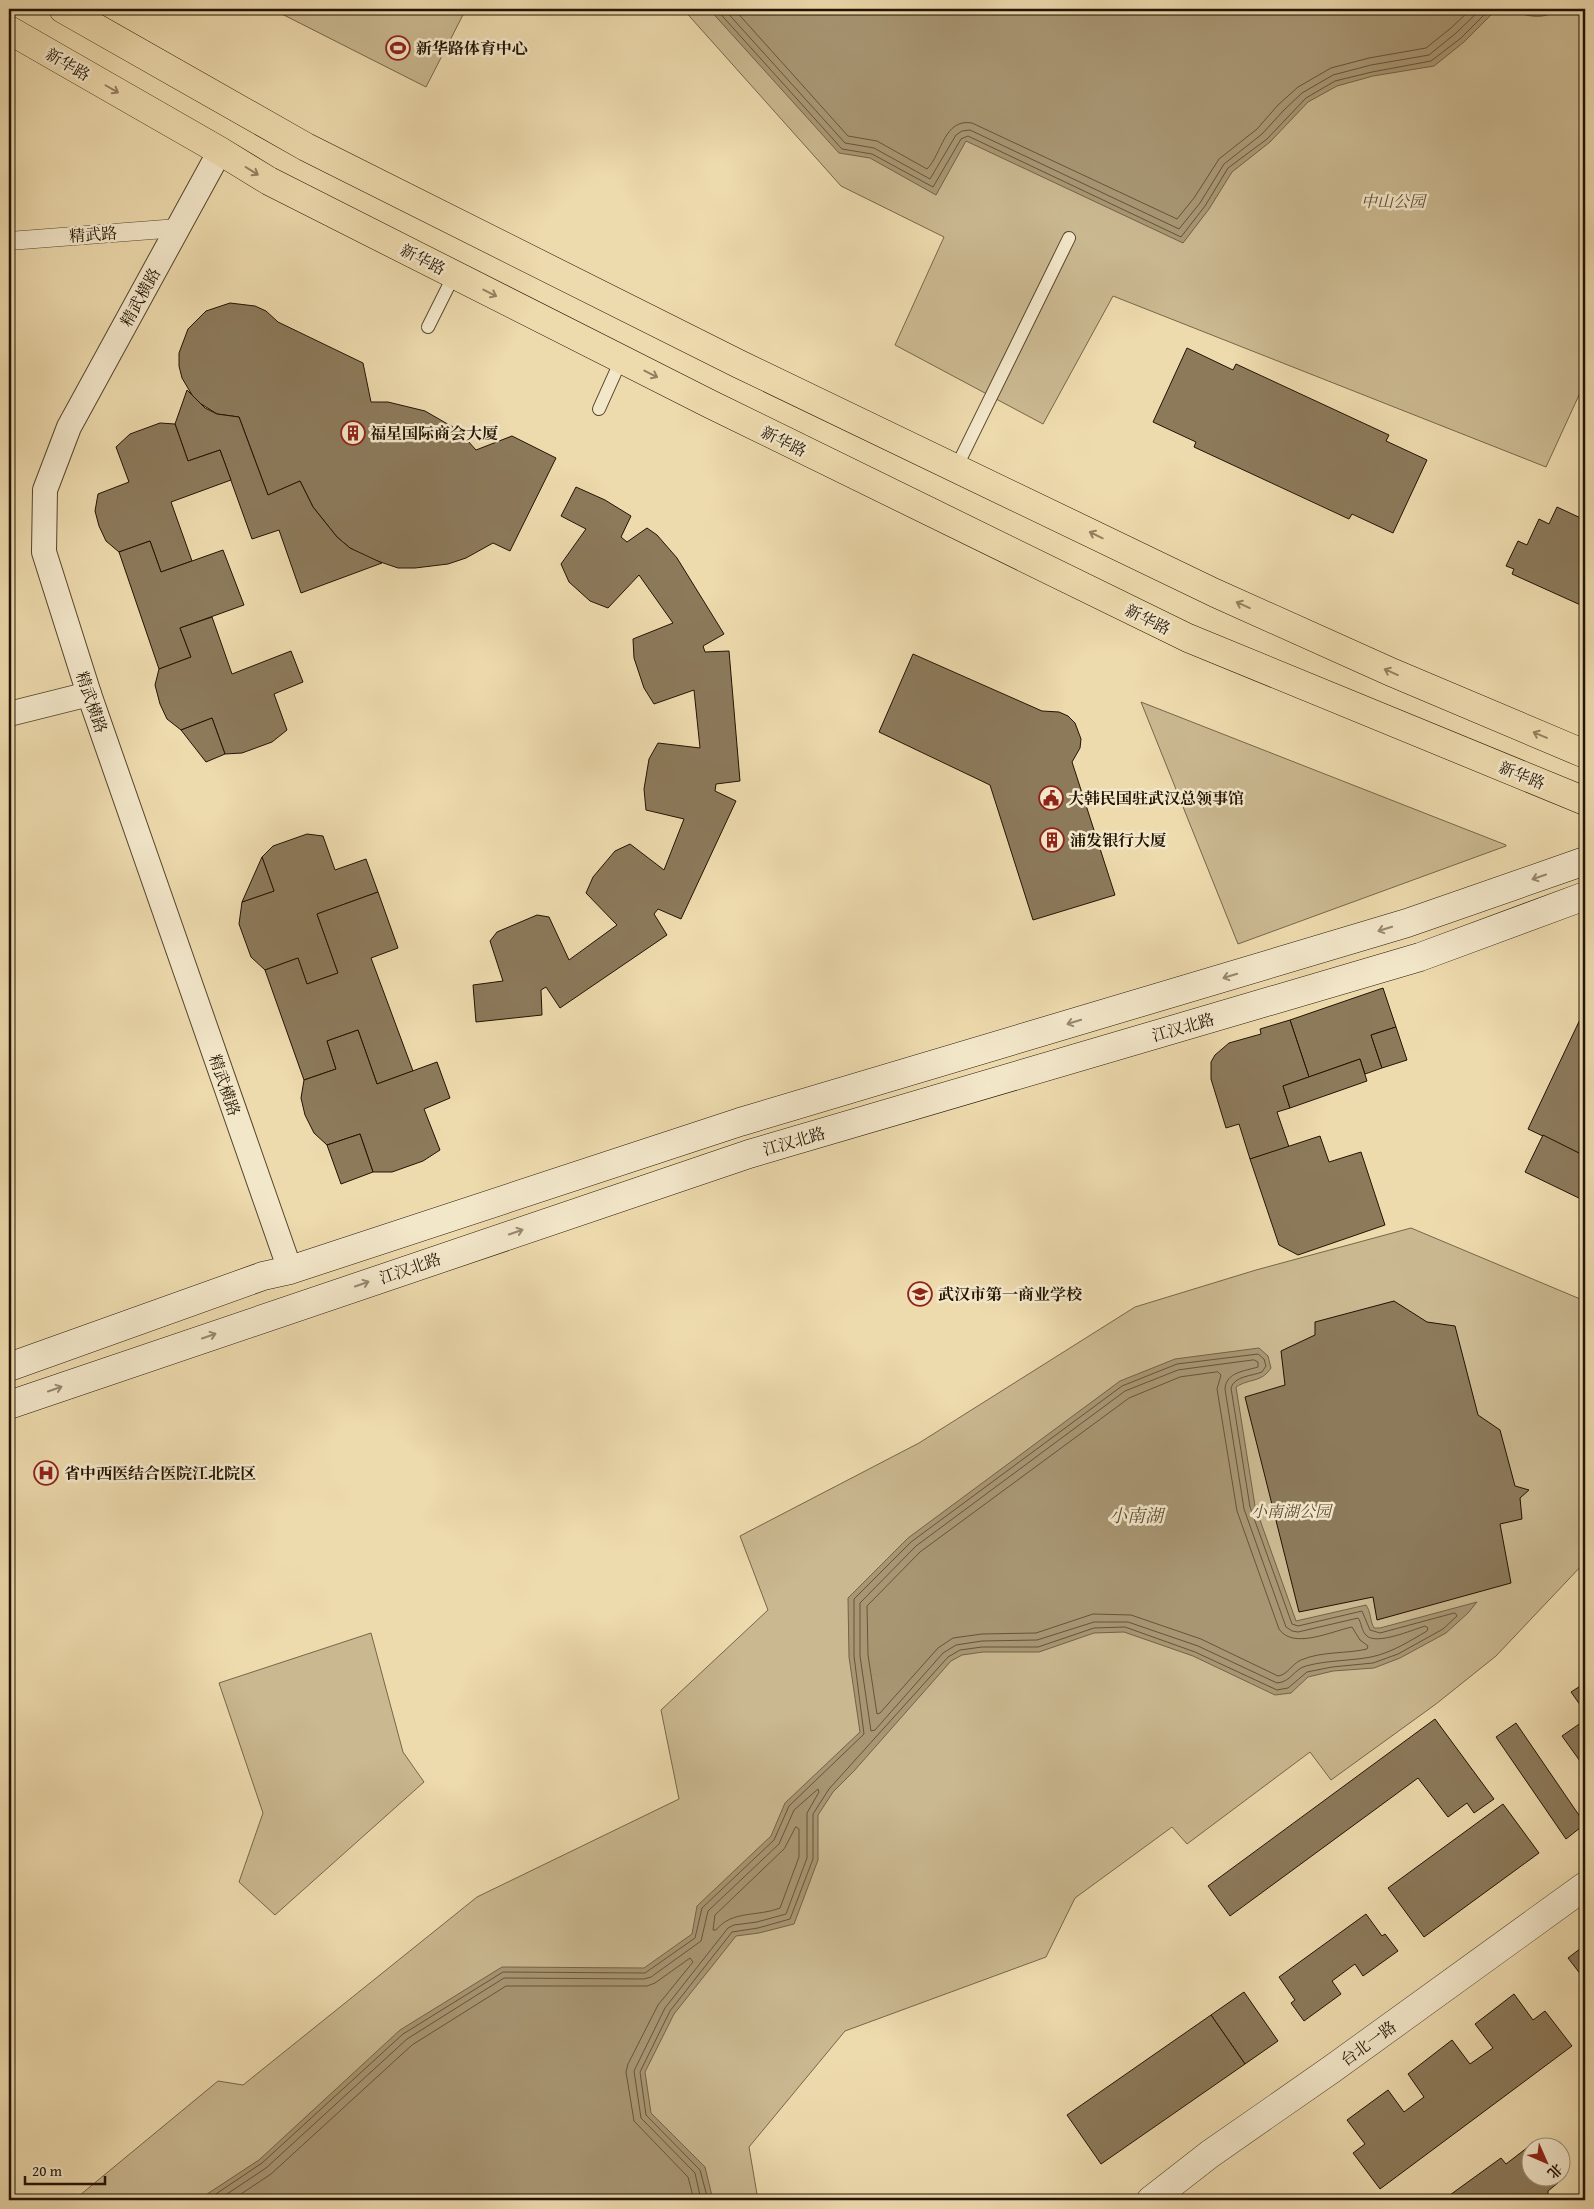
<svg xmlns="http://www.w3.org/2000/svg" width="1594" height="2209" viewBox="0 0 1594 2209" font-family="'Gentium Book Plus','Noto Serif SC',serif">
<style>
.green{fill:#cab890;stroke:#766649}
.water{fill:#a89673;stroke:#726246}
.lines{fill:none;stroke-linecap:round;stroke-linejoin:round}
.shore{stroke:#65543a;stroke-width:1}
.building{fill:#8c7a5b;stroke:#221302}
.service-casing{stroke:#55452d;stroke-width:14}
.pedestrian-casing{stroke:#55452d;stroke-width:19}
.minor-casing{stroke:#55452d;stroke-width:26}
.tertiary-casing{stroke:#55452d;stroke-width:29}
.secondary-casing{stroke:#221302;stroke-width:29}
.primary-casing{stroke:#221302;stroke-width:29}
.service{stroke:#f3e7ca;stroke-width:12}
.pedestrian{stroke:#f3e7ca;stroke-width:18}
.minor{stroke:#f3e7ca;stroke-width:24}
.tertiary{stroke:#f3e7ca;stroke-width:28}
.secondary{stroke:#f3e7ca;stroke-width:28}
.primary{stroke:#eddaad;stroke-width:28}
.oneway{stroke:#928060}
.oneway2{stroke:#958870}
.labels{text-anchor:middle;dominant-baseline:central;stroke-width:5;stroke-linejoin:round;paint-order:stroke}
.poi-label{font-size:16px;font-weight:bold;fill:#221302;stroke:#f3e7ca;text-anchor:start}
.street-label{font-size:16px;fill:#221302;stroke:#f3e7ca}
.park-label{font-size:16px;font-style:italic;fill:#5d4d34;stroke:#f3e7ca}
.water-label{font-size:18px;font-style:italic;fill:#5e4e35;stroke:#f3e7ca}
</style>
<rect width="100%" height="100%" fill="#eddaad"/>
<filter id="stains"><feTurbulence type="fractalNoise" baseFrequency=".004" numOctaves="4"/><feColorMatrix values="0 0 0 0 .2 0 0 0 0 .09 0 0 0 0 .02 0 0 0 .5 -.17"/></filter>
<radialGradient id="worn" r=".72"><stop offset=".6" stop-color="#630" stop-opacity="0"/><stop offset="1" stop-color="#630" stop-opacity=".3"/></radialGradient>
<!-- green -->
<g class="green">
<polygon points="272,9 466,9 426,87"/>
<polygon points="683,9 1585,9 1585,382 1546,467 1113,296 1043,424 895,345 944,237 841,186"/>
<polygon points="1141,702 1506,845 1506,846 1238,944"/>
<polygon points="1411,1228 1585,1301 1585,1562 1496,1656 1436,1704 1331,1780 1310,1752 1187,1844 1172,1827 1075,1898 1046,1957 845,2031 749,2147 758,2200 74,2200 218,2081 243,2085 477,1897 679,1799 661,1710 768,1610 740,1536 919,1443 1135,1307 1256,1270"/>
<polygon points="371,1633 403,1752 424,1782 275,1915 239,1882 263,1813 219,1683"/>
<polygon points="1585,2115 1585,2200 1583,2200 1580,2133"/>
</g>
<!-- water -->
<g class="water">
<polygon points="709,9 1497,9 1464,42 1434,66 1373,76 1337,86 1308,102 1270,142 1232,172 1209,209 1183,243 966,141 936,195 870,158 839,153"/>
<path d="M 1506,9 L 1559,9 C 1541,22 1525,15 1506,9 Z"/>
<path d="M 1259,1348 L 1268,1356 L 1271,1368 C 1261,1383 1250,1378 1236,1387 L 1255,1506 L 1296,1621 L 1366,1605 C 1371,1612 1370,1621 1374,1628 L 1380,1628 L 1477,1602 L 1468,1613 L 1446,1633 L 1400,1658 L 1374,1668 L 1333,1671 L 1308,1677 L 1291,1693 L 1275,1695 L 1193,1656 L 1124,1632 L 1094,1633 L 1039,1652 L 983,1652 L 962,1655 L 951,1661 L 854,1771 L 833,1792 L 818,1815 L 818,1860 L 794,1924 L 759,1933 L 736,1936 L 674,2014 L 645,2072 L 651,2113 L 705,2167 L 713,2200 L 198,2200 L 259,2160 L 400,2030 L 502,1967 L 644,1968 L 692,1934 L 697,1906 L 771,1836 L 785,1803 L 860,1732 L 849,1657 L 848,1598 L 908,1538 L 1120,1381 L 1175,1359 Z"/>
</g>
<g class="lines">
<!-- shore -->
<g class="shore">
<polyline points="716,9 842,149 872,154 933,187 961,139 968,136 1181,237 1205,206 1228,168 1267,139 1306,98 1335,81 1372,72 1431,61 1461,38 1490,9"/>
<polyline points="724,9 845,143 874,148 930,179 956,135 962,131 970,130 1179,229 1200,203 1224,164 1262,134 1284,110 1302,93 1333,75 1371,65 1429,55 1456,33 1481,9"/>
<path d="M 734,9 L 848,136 L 877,141 L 927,169 C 942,154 944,118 972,123 L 1177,219 L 1194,198 L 1219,159 L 1257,129 L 1278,105 L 1298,87 L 1331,68 L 1369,58 L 1426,48 L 1451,28 L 1471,9"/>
<path d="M 1254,1360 L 1258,1362 L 1258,1367 C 1245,1371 1226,1372 1225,1389 L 1244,1509 L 1286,1627 L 1292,1631 L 1298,1632 L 1358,1618 C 1362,1623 1361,1631 1367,1636 C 1377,1645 1412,1630 1425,1626 L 1428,1628 L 1427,1631 C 1410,1641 1391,1653 1371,1657 C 1350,1661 1328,1660 1306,1666 C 1294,1669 1291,1682 1277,1683 L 1198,1646 L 1128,1622 L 1094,1622 L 1037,1640 L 982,1641 L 956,1645 L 943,1653 L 875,1730 L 871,1731 L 860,1656 L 860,1603 L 916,1546 L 1125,1391 L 1178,1370 Z"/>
<path d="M 1218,1372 L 1221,1375 L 1217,1389 L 1237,1511 L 1279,1629 C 1293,1650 1332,1631 1352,1627 L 1360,1640 L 1368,1646 L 1367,1649 C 1346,1654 1322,1651 1301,1660 C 1292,1664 1287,1675 1278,1676 L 1201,1639 L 1131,1615 L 1093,1614 L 1036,1633 L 982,1634 L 953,1638 L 938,1648 L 880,1713 L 877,1714 L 868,1655 L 867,1606 L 920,1552 L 1129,1398 L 1180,1377 Z"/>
<path d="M 796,1827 L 799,1829 L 799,1857 L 780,1908 C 757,1917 732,1910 716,1930 L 713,1930 L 715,1915 L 784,1849 Z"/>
<path d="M 207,2200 L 262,2163 L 403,2034 L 503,1972 L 645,1973 L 695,1938 L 702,1908 L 774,1840 L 789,1806 L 864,1734 L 854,1656 L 854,1599 L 911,1542 L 1122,1386 L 1177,1364 L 1258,1354 L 1264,1359 L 1266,1366 L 1262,1372 C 1252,1376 1234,1376 1231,1388 L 1250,1507 L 1292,1624 L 1298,1626 L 1362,1611 L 1370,1630 L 1380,1633 L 1454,1613 L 1456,1614 L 1457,1616 L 1443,1629 L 1398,1654 L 1373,1663 L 1332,1667 L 1307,1672 L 1288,1688 L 1277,1690 L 1195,1652 L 1125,1627 L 1094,1628 L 1038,1647 L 982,1647 L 960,1650 L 948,1657 L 829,1789 L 813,1814 L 813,1859 L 790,1919 L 758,1928 L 732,1932 L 670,2011 L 640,2072 L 646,2115 L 700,2170 L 708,2200"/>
<polyline points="218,2200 266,2168 407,2039 504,1978 644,1979 651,1977 701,1941 708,1911 779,1844 794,1810 818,1789 819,1792 807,1813 807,1858 786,1914 757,1922 734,1925 728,1928 665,2008 634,2071 641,2118 695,2173 701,2200"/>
<polyline points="232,2200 271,2174 412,2045 506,1986 647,1986 655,1983 690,1958 693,1962 658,2005 628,2064 626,2072 634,2121 688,2177 694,2200"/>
</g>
</g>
<!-- building -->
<g class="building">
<polygon points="230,303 255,306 266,311 278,322 363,363 371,402 388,402 425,411 458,430 476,450 512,436 556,458 510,551 493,543 466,558 448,564 415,568 398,568 366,557 350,548 337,537 313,507 300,481 268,495 239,417 217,414 195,400 182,378 179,366 179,353 188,329 206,311"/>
<polygon points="1187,348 1233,370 1236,364 1389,435 1386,441 1427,460 1393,533 1352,514 1349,519 1194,447 1196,442 1153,422"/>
<polygon points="187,390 205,408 217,414 239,417 268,495 300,481 313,507 337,537 350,548 382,563 301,593 279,530 252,539 220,450 188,461 175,424"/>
<polygon points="160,423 175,424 188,461 220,450 231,480 171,502 192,561 161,572 150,541 119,552 106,541 99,526 95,511 98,494 129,482 116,447 130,434"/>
<polygon points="576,487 605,500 631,516 621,537 627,542 647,528 657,535 677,558 724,634 703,646 705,652 729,651 740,781 716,784 715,791 736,801 681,919 658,909 654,914 667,935 560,1008 546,987 541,990 542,1015 476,1022 473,985 503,981 490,941 497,932 537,915 549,917 569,960 617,925 586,893 593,877 615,851 630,844 664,870 684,819 646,810 644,789 649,759 658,743 700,748 694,690 654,704 644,688 634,658 633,639 673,623 639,575 608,608 590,601 569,582 561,564 586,529 561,516"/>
<polygon points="1557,507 1585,520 1585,607 1512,574 1514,569 1506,566 1518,541 1527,545 1539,519 1549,524"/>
<polygon points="150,541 161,572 223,550 244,605 180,628 191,657 159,669 119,552"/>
<polygon points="212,617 232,674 291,651 303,682 274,694 287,730 272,742 242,753 225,754 212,718 181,730 167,719 160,704 155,685 159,669 191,657 180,628"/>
<polygon points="913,654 1042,711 1059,712 1068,716 1075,723 1081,739 1080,748 1072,762 1115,895 1033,920 990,785 879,732"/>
<polygon points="212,718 225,754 206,762 181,730"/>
<polygon points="307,834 323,836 335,870 366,859 378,892 317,914 338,973 307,984 298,958 265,970 251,957 239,924 242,902 274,891 262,857 273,846"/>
<polygon points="262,857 274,891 242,902"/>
<polygon points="378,892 398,948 371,958 413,1071 377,1084 358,1030 327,1041 336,1069 304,1080 265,970 298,958 307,984 338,973 317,914"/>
<polygon points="1383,988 1396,1027 1371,1035 1382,1068 1365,1074 1360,1059 1309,1077 1290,1020"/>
<polygon points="1585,1009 1585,1156 1528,1129"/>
<polygon points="1290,1020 1309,1077 1283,1086 1290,1108 1277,1112 1289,1147 1250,1159 1239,1124 1226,1128 1211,1079 1211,1062 1215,1055 1229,1043 1261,1034 1260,1029"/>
<polygon points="1396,1027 1407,1060 1382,1068 1371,1035"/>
<polygon points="358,1030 377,1084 437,1062 450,1098 424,1109 440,1150 423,1161 392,1172 373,1172 360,1134 327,1145 314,1133 305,1115 301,1098 304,1080 336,1069 327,1041"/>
<polygon points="1360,1059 1367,1081 1290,1108 1283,1086"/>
<polygon points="360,1134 373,1172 341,1184 327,1145"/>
<polygon points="1543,1135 1585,1156 1585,1201 1525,1172"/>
<polygon points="1320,1136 1329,1162 1361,1152 1385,1225 1298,1255 1279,1245 1250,1159"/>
<polygon points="1394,1301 1427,1322 1455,1326 1478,1415 1500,1430 1515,1486 1529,1490 1520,1498 1522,1519 1500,1524 1511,1583 1377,1620 1373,1597 1299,1612 1245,1397 1285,1385 1281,1351 1315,1335 1315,1322"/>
<polygon points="1585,1683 1585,1712 1571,1692"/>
<polygon points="1435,1719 1494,1799 1474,1813 1467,1803 1448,1817 1418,1778 1230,1916 1208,1886"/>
<polygon points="1585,1720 1585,1768 1562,1736"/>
<polygon points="1516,1723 1585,1824 1566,1839 1496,1737"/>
<polygon points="1503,1804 1539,1853 1424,1937 1388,1888"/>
<polygon points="1366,1914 1382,1936 1385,1934 1398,1951 1363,1976 1355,1964 1332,1981 1341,1994 1304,2021 1291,2003 1295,2000 1279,1977"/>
<polygon points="1585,1945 1585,1980 1568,1958"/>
<polygon points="1244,1992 1278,2041 1245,2064 1211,2015"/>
<polygon points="1514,1994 1533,2020 1545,2011 1572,2046 1380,2189 1353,2153 1365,2144 1347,2120 1388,2090 1404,2112 1424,2097 1408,2074 1452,2040 1470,2064 1493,2048 1475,2024"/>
<polygon points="1211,2015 1245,2064 1101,2164 1067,2115"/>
<polygon points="1532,2144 1533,2146 1532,2146 1532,2176 1555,2176 1559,2182 1548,2191 1548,2200 1443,2200 1501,2158 1506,2164"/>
</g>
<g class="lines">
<!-- service casing -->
<g class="service-casing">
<g id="service">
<polyline points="428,327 454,275"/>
<polyline points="599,409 621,360"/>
<polyline points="956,468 1069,238"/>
</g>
</g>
<!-- pedestrian casing -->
<g class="pedestrian-casing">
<polyline id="pedestrian" points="9,241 178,228"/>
</g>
<!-- minor casing -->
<g class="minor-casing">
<g id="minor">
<polyline points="220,151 69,427 45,490 44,552 89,694 290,1270"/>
<polyline points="9,714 89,694"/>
</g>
</g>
<!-- tertiary casing -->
<g class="tertiary-casing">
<polyline id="tertiary" points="1151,2200 1210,2154 1332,2069 1585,1886"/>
</g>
<!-- secondary casing -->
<g class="secondary-casing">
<g id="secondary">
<polyline points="9,1367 263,1276 290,1270 740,1122 1407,923 1585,861"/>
<polyline points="9,1405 749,1154 1420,957 1585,896"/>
</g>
</g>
<!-- primary casing -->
<g class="primary-casing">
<g id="primary">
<polyline points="63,9 306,147 739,364 1215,593 1391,672 1585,754"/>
<polyline points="9,30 220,151 269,181 710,404 1188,638 1585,801"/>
</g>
</g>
<!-- service -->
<use href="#service" class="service"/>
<!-- pedestrian -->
<use href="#pedestrian" class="pedestrian"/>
<!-- minor -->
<use href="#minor" class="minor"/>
<!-- tertiary -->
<use href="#tertiary" class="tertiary"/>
<!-- secondary -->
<use href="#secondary" class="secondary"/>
<!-- primary -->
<use href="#primary" class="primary"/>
</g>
<!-- one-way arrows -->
<defs><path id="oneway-shaft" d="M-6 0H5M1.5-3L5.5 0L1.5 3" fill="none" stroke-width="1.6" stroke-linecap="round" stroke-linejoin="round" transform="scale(1.25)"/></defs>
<g class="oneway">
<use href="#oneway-shaft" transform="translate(112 89) rotate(30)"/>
<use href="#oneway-shaft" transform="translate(252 171) rotate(32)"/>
<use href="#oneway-shaft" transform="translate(490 293) rotate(27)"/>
<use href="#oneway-shaft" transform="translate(651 374) rotate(27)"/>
<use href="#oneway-shaft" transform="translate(1096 535) rotate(-154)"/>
<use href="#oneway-shaft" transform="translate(1243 605) rotate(-156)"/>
<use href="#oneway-shaft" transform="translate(1391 672) rotate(-156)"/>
<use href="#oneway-shaft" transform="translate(1540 735) rotate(-157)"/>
</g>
<g class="oneway2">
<use href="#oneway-shaft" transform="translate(1539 877) rotate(161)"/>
<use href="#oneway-shaft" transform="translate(1385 929) rotate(163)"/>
<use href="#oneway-shaft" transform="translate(1230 976) rotate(163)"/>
<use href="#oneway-shaft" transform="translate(1074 1022) rotate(163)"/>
<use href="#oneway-shaft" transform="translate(516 1232) rotate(-19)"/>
<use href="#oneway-shaft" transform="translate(362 1284) rotate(-19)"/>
<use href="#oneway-shaft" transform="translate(209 1336) rotate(-19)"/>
<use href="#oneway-shaft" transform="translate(55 1389) rotate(-19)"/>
</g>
<!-- icons -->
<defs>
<g id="stadium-ring" transform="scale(1.25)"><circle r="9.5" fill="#f3e7ca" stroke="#8f2418" stroke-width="1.5"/><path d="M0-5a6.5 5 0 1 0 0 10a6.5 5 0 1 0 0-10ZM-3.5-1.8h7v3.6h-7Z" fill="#8f2418"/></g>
<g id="building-ring" transform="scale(1.25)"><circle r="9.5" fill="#f3e7ca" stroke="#8f2418" stroke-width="1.5"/><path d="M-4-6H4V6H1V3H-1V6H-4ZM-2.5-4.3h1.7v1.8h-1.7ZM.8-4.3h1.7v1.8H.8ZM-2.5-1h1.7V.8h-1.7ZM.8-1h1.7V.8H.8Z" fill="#8f2418"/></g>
<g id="civic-ring" transform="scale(1.25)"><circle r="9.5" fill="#f3e7ca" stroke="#8f2418" stroke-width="1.5"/><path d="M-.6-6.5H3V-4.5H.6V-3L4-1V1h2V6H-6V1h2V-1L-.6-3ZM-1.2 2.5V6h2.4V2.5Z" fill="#8f2418"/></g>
<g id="school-ring" transform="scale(1.25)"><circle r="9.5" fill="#f3e7ca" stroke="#8f2418" stroke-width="1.5"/><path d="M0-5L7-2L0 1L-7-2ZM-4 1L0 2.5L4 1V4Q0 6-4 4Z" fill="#8f2418"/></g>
<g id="hospital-ring" transform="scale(1.25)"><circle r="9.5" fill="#f3e7ca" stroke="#8f2418" stroke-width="1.5"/><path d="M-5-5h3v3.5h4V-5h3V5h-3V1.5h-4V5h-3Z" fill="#8f2418"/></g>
</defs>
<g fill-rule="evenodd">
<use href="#stadium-ring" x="398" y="48"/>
<use href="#building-ring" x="353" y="433"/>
<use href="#civic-ring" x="1051" y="798"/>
<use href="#building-ring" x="1052" y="840"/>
<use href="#school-ring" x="920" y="1294"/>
<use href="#hospital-ring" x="46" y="1473"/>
</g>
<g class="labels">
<!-- poi labels -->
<g class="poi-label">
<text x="416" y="48">新华路体育中心</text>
<text x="370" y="433">福星国际商会大厦</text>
<text x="1068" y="798">大韩民国驻武汉总领事馆</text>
<text x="1070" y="840">浦发银行大厦</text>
<text x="938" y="1294">武汉市第一商业学校</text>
<text x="64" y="1473">省中西医结合医院江北院区</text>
</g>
<!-- street labels -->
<g class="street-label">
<text transform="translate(68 64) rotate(30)">新华路</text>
<text transform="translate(93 234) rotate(-4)">精武路</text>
<text transform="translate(423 259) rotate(27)">新华路</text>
<text transform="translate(140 297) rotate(-61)">精武横路</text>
<text transform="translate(784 441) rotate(26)">新华路</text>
<text transform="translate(1148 619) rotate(26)">新华路</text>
<text transform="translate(92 702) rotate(71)">精武横路</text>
<text transform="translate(1522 775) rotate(22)">新华路</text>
<text transform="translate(1183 1027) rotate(-16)">江汉北路</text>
<text transform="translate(225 1085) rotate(71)">精武横路</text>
<text transform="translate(794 1141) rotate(-16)">江汉北路</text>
<text transform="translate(410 1268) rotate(-19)">江汉北路</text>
<text transform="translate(1368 2043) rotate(-36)">台北一路</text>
</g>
<!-- park labels -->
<g class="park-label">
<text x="1393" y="201">中山公园</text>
<text x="1291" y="1511">小南湖公园</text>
</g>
<!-- water labels -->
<g class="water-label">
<text x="1136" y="1515">小南湖</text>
</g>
</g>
<!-- margin -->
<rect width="1594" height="2209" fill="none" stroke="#eddaad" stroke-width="30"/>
<rect x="10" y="10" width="1574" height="2189" fill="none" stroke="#221302" stroke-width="2.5"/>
<rect x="15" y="15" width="1564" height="2179" fill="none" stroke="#221302"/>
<!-- north arrow -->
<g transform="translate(1546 2162) rotate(135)"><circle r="24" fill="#f3e7ca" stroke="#9f927a"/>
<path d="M0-4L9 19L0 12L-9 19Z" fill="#8f2418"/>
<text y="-8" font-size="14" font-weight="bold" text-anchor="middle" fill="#221302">北</text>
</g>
<!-- scale -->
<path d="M25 2176v8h80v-8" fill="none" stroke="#221302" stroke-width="2.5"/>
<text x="32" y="2176" font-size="15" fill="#221302" stroke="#f3e7ca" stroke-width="4" paint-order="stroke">20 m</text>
<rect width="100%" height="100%" filter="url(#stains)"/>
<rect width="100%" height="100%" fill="url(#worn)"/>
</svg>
